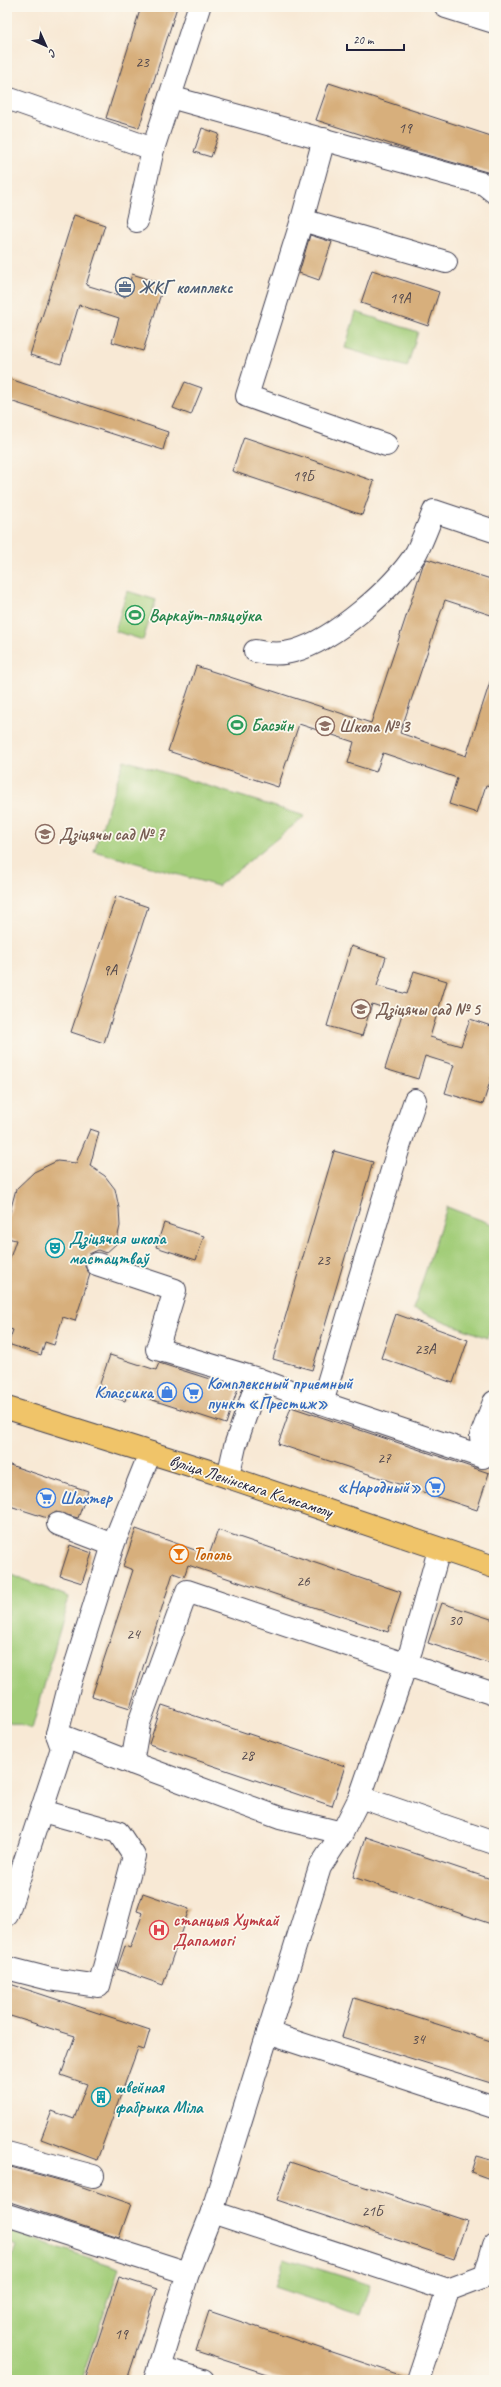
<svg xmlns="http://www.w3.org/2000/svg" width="501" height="2387" viewBox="0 0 501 2387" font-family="Caveat,sans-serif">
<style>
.green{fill:#a3cd79;stroke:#62785a}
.building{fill:#d7af7b}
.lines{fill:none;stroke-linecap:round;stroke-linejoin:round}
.minor-casing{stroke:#424052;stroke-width:24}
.major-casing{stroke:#424052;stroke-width:24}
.minor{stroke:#fff;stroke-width:22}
.major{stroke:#f0c469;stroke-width:22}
.labels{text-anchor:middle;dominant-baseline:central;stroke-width:3.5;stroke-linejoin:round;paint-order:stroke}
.number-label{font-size:15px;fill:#4f454b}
.service-label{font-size:17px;font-weight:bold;fill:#4e5e75;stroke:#fbf7ec;text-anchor:start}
.leisure-label{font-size:17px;font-weight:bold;fill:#27864d;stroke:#fbf7ec;text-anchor:start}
.education-label{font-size:17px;font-weight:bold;fill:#785e54;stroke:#fbf7ec;text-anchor:start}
.culture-label{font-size:17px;font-weight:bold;fill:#0d838f;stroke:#fbf7ec;text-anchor:start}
.shop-label{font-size:17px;font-weight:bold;fill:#366cbe;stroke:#fbf7ec;text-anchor:start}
.street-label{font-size:17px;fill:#22223b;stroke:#fbf7ec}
.food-label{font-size:17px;font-weight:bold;fill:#c56008;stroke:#fbf7ec;text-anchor:start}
.health-label{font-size:17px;font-weight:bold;fill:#be3a42;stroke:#fbf7ec;text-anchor:start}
</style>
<rect width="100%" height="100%" fill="#fbf7ec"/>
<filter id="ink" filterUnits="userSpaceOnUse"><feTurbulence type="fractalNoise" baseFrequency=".025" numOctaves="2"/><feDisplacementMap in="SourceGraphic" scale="8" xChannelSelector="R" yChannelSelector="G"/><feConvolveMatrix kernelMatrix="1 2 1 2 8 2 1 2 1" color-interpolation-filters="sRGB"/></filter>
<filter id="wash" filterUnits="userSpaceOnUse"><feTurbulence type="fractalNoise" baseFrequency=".012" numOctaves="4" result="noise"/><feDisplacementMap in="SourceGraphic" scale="16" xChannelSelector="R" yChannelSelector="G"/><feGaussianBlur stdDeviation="0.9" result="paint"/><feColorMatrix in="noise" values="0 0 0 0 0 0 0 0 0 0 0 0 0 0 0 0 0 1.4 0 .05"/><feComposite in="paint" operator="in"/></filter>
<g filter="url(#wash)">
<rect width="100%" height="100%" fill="#f8e9d5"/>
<!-- green -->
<g class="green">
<polygon points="356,312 418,332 407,367 345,348"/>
<polygon points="127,591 156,600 143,640 115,631"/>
<polygon points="124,760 305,816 218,886 94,851"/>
<polygon points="447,1207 494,1225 494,1320 487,1338 413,1309"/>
<polygon points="7,1573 69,1597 32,1729 7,1721"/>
<polygon points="10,2231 119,2268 82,2380 7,2380 7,2270 16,2246 7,2242 7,2233"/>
<polygon points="284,2258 370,2285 360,2315 275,2287"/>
</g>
<g id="blocks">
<!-- building -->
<g class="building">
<polygon points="141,7 177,7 139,128 106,118"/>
<polygon points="329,83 494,137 494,176 487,172 412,151 316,120"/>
<polygon points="202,128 219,134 211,157 194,152"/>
<polygon points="74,215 105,225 86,285 125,297 132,274 164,284 143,351 112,342 119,318 79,305 61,364 30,355"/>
<polygon points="310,235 332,242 319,280 299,273"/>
<polygon points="372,270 439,292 428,326 361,303"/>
<polygon points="7,378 168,432 163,450 7,400"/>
<polygon points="185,382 202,388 191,415 173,408"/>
<polygon points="244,437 374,481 362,515 232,471"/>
<polygon points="427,559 494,580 494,616 445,600 400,733 466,756 491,679 494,680 494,787 486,785 477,813 449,804 457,778 383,753 376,772 348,763 354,742 299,724 278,787 168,751 196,666 371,723 423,565"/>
<polygon points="116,896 148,907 104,1043 71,1032"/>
<polygon points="351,946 386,957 377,986 407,994 414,971 447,981 430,1037 461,1046 470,1019 494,1027 494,1069 483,1104 445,1093 454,1065 425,1056 418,1079 385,1069 402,1014 372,1004 362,1036 327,1026"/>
<polygon points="90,1129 99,1132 90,1166 105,1176 115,1189 119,1208 120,1226 116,1244 106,1253 98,1250 89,1254 85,1260 85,1267 90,1274 75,1321 63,1317 54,1345 45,1342 41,1355 8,1344 13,1330 7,1328 7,1267 16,1240 7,1238 7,1223 16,1189 34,1172 57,1161 76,1163"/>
<polygon points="334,1151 373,1162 312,1370 273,1359"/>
<polygon points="164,1223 204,1236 196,1260 156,1247"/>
<polygon points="396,1314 468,1340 453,1383 381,1358"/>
<polygon points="110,1355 156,1370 159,1363 238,1388 226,1424 128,1392 125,1401 97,1392"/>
<polygon points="291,1407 489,1473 477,1510 278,1444"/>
<polygon points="7,1464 88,1491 78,1518 56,1512 47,1518 7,1505"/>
<polygon points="136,1529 209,1555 218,1530 401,1592 388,1632 188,1565 184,1577 173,1573 130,1708 92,1696 133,1570 123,1566"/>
<polygon points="70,1545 92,1553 82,1583 60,1576"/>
<polygon points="442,1603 494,1620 494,1665 428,1643"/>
<polygon points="162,1705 345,1766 332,1806 149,1744"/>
<polygon points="366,1837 494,1880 494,1925 353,1877"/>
<polygon points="143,1893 189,1909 163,1985 117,1969 125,1946 130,1948 143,1913 137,1911"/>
<polygon points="7,1983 150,2030 144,2050 138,2048 97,2160 41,2139 52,2111 74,2119 87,2084 61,2075 75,2036 7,2015"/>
<polygon points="354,1998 494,2042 494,2084 342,2037"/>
<polygon points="476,2156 494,2161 490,2179 471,2172"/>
<polygon points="290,2162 467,2221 454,2259 277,2200"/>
<polygon points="7,2166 74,2184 131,2204 119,2238 7,2201"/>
<polygon points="119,2277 157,2289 127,2380 85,2380"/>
<polygon points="209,2311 406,2377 406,2380 285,2380 196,2351"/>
</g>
</g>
</g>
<g filter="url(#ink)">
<use href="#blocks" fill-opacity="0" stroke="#424052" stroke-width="1"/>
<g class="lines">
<!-- minor casing -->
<g class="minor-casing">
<g id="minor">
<polyline points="446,7 494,22"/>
<polyline points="170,97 484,184 494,192"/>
<polyline points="7,98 153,149"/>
<polyline points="324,139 302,220 247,396 386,445"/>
<polyline points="302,220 446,262"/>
<polyline points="137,221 153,149 199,7"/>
<path d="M 255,651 C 268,654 281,655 294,651 C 334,640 394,588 416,553 C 423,540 428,525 434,511 L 494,531"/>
<polyline points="97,1264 175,1290 157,1349 258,1379 322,1403 483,1457 481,1436 494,1402"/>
<polyline points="322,1403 399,1147 415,1100"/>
<polyline points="228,1477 235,1446 258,1379"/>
<polyline points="58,1524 113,1545"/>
<polyline points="57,1734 70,1683 113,1545 150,1453"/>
<polyline points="360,1797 494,1843"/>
<polyline points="342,1833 280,1818 132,1763 139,1723 187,1591 494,1694"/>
<polyline points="7,1915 62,1748 57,1734 132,1763"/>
<polyline points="7,1968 50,1979 99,1986 134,1856 118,1832 42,1811"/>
<polyline points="268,2033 494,2107"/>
<polyline points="7,2153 93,2176"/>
<polyline points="212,2212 448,2290 485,2276 494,2245"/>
<polyline points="7,2215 188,2273"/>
<polyline points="159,2367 203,2380"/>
<polyline points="155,2380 188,2273 212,2212 320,1867 342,1833 360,1797 411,1650 439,1550"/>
<polyline points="418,2380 448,2290"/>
</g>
</g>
<!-- major casing -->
<g class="major-casing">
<polyline id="major" points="7,1408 228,1477 494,1567"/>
</g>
<!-- minor -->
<use href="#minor" class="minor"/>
<!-- major -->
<use href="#major" class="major"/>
</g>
</g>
<!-- icons -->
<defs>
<g id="office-ring" transform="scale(1)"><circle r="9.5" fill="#fbf7ec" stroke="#5c6f8a" stroke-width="1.5"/><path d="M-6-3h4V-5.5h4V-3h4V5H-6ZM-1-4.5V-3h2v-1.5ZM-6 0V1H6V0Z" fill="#5c6f8a"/></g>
<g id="stadium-ring" transform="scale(1)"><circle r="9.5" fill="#fbf7ec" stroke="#2e9e5b" stroke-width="1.5"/><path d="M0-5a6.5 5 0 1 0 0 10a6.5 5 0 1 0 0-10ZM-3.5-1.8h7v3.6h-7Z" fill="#2e9e5b"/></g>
<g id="school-ring" transform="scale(1)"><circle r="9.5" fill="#fbf7ec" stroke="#8d6e63" stroke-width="1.5"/><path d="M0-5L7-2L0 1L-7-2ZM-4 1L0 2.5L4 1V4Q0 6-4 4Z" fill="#8d6e63"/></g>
<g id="theatre-ring" transform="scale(1)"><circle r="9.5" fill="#fbf7ec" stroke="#0f9aa8" stroke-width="1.5"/><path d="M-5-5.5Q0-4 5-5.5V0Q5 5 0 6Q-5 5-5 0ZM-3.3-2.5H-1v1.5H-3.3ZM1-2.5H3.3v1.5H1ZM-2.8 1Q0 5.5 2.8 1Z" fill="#0f9aa8"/></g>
<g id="shop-ring" transform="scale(1)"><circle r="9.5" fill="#fbf7ec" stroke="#3f7fe0" stroke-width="1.5"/><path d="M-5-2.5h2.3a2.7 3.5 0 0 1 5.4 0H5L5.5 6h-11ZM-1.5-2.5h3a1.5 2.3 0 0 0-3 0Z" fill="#3f7fe0"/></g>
<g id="supermarket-ring" transform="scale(1)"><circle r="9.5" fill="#fbf7ec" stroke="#3f7fe0" stroke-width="1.5"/><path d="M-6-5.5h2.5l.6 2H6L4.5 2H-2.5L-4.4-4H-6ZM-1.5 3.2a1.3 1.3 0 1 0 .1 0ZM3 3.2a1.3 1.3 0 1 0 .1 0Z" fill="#3f7fe0"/></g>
<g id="bar-ring" transform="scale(1)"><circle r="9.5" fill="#fbf7ec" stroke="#e8710a" stroke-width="1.5"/><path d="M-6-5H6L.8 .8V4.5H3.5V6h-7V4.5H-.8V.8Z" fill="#e8710a"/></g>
<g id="hospital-ring" transform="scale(1)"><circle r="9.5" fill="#fbf7ec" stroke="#e0444e" stroke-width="1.5"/><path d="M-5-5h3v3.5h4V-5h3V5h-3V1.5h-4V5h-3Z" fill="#e0444e"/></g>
<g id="building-ring" transform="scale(1)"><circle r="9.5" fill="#fbf7ec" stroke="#0f9aa8" stroke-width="1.5"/><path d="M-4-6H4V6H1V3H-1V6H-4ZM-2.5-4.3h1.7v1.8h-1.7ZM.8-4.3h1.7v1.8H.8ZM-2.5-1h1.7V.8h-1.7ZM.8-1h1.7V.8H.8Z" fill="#0f9aa8"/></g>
</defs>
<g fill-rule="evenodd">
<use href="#office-ring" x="125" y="287"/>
<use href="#stadium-ring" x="135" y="615"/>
<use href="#stadium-ring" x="237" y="725"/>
<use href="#school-ring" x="325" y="726"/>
<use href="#school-ring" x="45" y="834"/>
<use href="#school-ring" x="361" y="1009"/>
<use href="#theatre-ring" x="55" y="1248"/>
<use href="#shop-ring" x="167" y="1392"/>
<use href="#supermarket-ring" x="193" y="1393"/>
<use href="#supermarket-ring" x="435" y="1487"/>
<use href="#supermarket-ring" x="46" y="1498"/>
<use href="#bar-ring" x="179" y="1554"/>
<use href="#hospital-ring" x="159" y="1930"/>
<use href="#building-ring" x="101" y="2097"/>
</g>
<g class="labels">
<!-- number labels -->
<g class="number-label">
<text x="142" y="62">23</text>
<text x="405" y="128">19</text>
<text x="400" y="298">19А</text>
<text x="303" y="476">19Б</text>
<text x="110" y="970">9А</text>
<text x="323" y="1260">23</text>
<text x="425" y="1349">23А</text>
<text x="384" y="1458">27</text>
<text x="303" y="1581">26</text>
<text x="455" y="1620">30</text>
<text x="133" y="1634">24</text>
<text x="247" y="1755">28</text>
<text x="418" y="2039">34</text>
<text x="372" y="2211">21Б</text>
<text x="121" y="2334">19</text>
</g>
<!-- service labels -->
<g class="service-label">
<text x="139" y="287">ЖКГ комплекс</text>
</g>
<!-- leisure labels -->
<g class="leisure-label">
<text x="149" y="615">Варкаўт-пляцоўка</text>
<text x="251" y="725">Басэйн</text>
</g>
<!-- education labels -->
<g class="education-label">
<text x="339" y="726">Школа № 3</text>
<text x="59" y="834">Дзіцячы сад № 7</text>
<text x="375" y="1009">Дзіцячы сад № 5</text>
</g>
<!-- culture labels -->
<g class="culture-label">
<text x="69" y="1238">Дзіцячая школа<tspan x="69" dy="20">мастацтваў</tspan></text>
<text x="115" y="2087">швейная<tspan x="115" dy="20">фабрыка Міла</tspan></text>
</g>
<!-- shop labels -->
<g class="shop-label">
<text x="207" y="1383">Комплексный приемный<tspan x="207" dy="20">пункт «Престиж»</tspan></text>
<text x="153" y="1392" text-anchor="end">Классика</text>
<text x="421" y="1487" text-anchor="end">«Народный»</text>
<text x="60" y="1498">Шахтер</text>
</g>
<!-- street labels -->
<g class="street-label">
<text transform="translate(251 1486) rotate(18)">вуліца Ленінскага Камсамолу</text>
</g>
<!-- food labels -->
<g class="food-label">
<text x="193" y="1554">Тополь</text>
</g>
<!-- health labels -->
<g class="health-label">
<text x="173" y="1920">станцыя Хуткай<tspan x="173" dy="20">Дапамогі</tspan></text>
</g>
</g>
<!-- margin -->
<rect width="501" height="2387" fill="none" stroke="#fbf7ec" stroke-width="24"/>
<!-- north arrow -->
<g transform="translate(46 46) rotate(135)" stroke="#fbf7ec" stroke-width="3" paint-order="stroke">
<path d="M0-3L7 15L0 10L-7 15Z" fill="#22223b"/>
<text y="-6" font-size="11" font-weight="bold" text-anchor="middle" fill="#22223b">С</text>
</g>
<!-- scale -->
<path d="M347 44v6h57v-6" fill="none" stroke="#22223b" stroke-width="2"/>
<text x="353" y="44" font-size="12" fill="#22223b" stroke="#fbf7ec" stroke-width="3" paint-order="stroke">20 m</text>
</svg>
